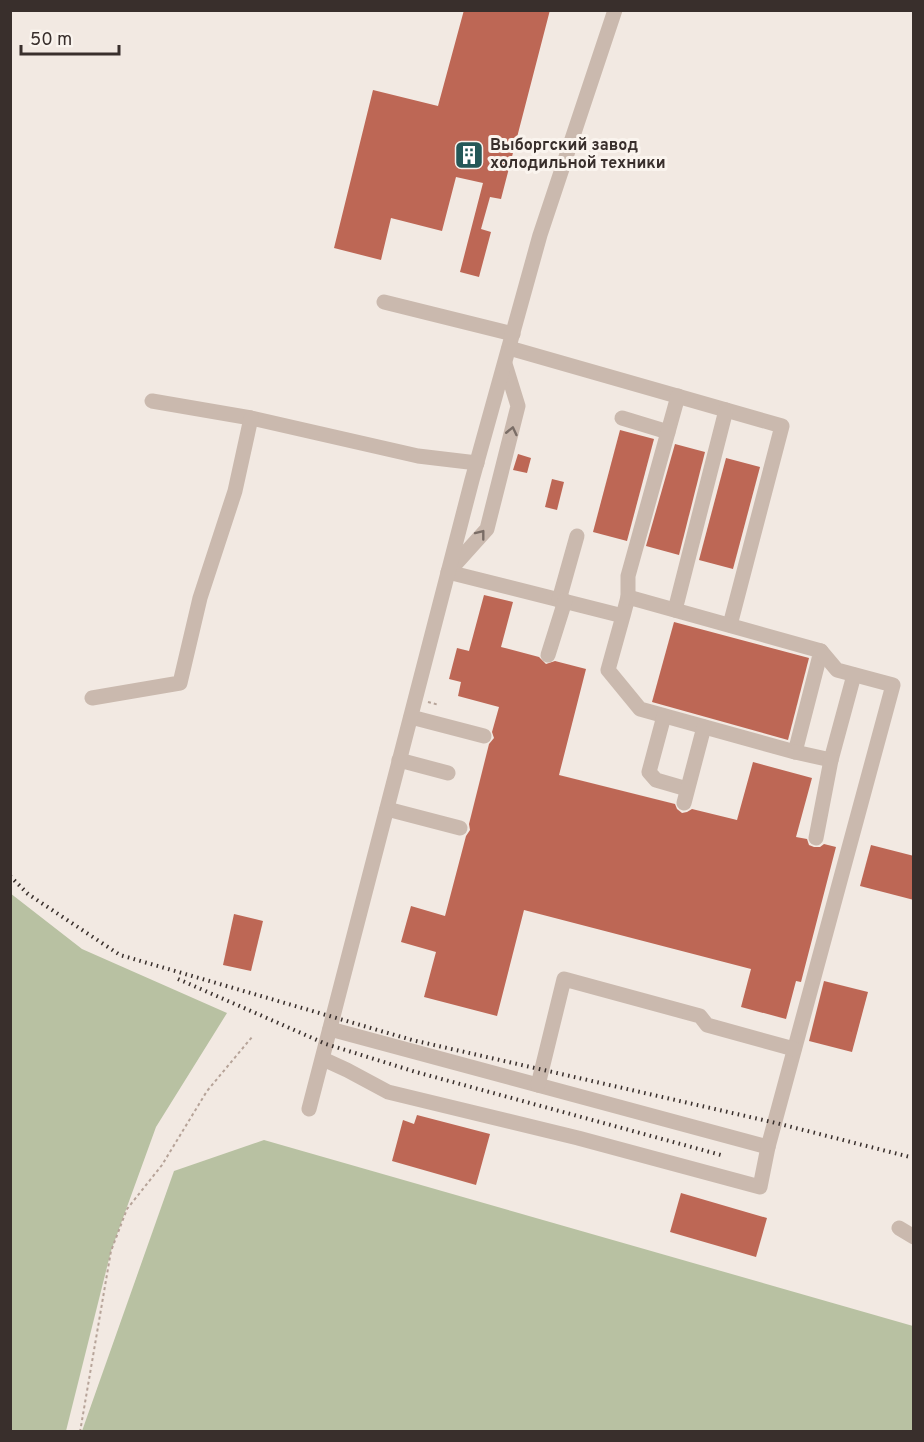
<svg xmlns="http://www.w3.org/2000/svg" width="924" height="1442" viewBox="0 0 924 1442" font-family="Overpass,sans-serif">
<style>
.green{fill:#b8c1a2}
.building{fill:#bd6755}
.lines{fill:none;stroke-linecap:round;stroke-linejoin:round}
.path{stroke:#b6a398;stroke-width:2;stroke-dasharray:3 3;stroke-linecap:butt}
.minor{stroke:#cab9ae;stroke-width:15}
.rail{stroke:#392f2c;stroke-width:4;stroke-dasharray:1.5 4.5;stroke-linecap:butt}
.oneway{stroke:#7a6d66}
.labels{text-anchor:middle;dominant-baseline:central;stroke-width:6;stroke-linejoin:round;paint-order:stroke}
.poi-label{font-size:16px;font-weight:bold;fill:#392f2c;stroke:#faf4ee;text-anchor:start}
</style>
<rect width="100%" height="100%" fill="#f2e9e2"/>
<!-- green -->
<g class="green">
<polygon points="10,893 82,949 227,1013 156,1127 111,1251 66,1431 11,1431"/>
<polygon points="264,1140 913,1326 913,1431 82,1431 174,1171"/>
</g>
<!-- building -->
<g class="building">
<polygon points="464,10 550,10 501,199 490,197 481,229 491,232 479,277 460,272 483,183 456,177 442,231 391,218 381,260 334,248 373,90 438,106"/>
<polygon points="620,430 654,439 627,541 593,532"/>
<polygon points="675,444 705,452 679,555 646,546"/>
<polygon points="518,454 531,458 527,473 513,470"/>
<polygon points="726,458 760,467 733,569 699,560"/>
<polygon points="552,479 564,482 557,510 545,507"/>
<polygon points="484,595 513,602 501,647 539,657 546,664 555,661 586,669 559,775 675,804 677,809 682,813 687,812 692,809 737,820 753,762 812,778 796,837 807,839 809,845 814,847 820,847 824,844 836,847 801,982 796,981 786,1019 741,1007 751,969 524,910 497,1016 424,997 436,952 401,942 411,906 445,916 466,836 470,830 469,824 489,744 494,738 492,732 499,707 458,696 461,682 449,679 457,648 469,651"/>
<polygon points="674,622 809,658 788,740 652,702"/>
<polygon points="871,845 914,856 914,900 860,886"/>
<polygon points="234,914 263,921 251,971 223,965"/>
<polygon points="824,981 868,992 852,1052 809,1041"/>
<polygon points="417,1115 490,1134 476,1185 392,1161 403,1120 414,1124"/>
<polygon points="681,1193 767,1218 756,1257 670,1232"/>
</g>
<g class="lines">
<!-- path -->
<g class="path">
<polyline points="428,702 439,705"/>
<polyline points="80,1432 111,1251 127,1209 162,1165 207,1091 252,1037"/>
</g>
<!-- minor -->
<g class="minor">
<polyline points="384,302 513,334"/>
<polyline points="509,348 782,426 730,625"/>
<polyline points="152,401 251,418 418,456 477,463"/>
<polyline points="622,418 668,432"/>
<polyline points="451,569 487,529 518,406 505,364"/>
<polyline points="448,572 623,616 608,670 640,709 795,752 821,651 628,597 623,616"/>
<polyline points="628,597 628,576 678,396"/>
<polyline points="559,600 577,536"/>
<polyline points="675,610 726,410"/>
<polyline points="548,655 565,601"/>
<polyline points="92,698 180,683 200,598 235,491 251,418"/>
<polyline points="664,716 649,772 656,780 687,789"/>
<polyline points="411,717 484,736"/>
<polyline points="795,752 831,760 854,675"/>
<polyline points="399,760 448,773"/>
<polyline points="684,803 704,727"/>
<polyline points="387,809 460,828"/>
<polyline points="816,838 831,760"/>
<polyline points="330,1029 768,1147"/>
<polyline points="323,1059 347,1070 388,1092 578,1138 760,1187 768,1147 893,685 837,670 821,651"/>
<polyline points="538,1085 564,979 700,1016 707,1025 794,1049"/>
<polyline points="309,1109 472,480 540,235 615,10"/>
<polyline points="899,1228 914,1237"/>
</g>
<!-- rail -->
<g class="rail">
<polyline points="10,876 28,894 120,955 412,1040 772,1122 914,1158"/>
<polyline points="178,979 326,1044 416,1072 721,1155"/>
</g>
</g>
<!-- one-way arrows -->
<defs><path id="oneway-chevron" d="M-2-3.5L2.5 0L-2 3.5" fill="none" stroke-width="1.6" stroke-linecap="round" stroke-linejoin="round" transform="scale(1.5)"/></defs>
<g class="oneway">
<use href="#oneway-chevron" transform="translate(512 431) rotate(-77)"/>
<use href="#oneway-chevron" transform="translate(481 534) rotate(-52)"/>
</g>
<!-- icons -->
<defs>
<g id="building-square" transform="scale(1.5)"><rect x="-9" y="-9" width="18" height="18" rx="4" fill="#245858" stroke="#faf4ee"/><path d="M-4-6H4V6H1V3H-1V6H-4ZM-2.5-4.3h1.7v1.8h-1.7ZM.8-4.3h1.7v1.8H.8ZM-2.5-1h1.7V.8h-1.7ZM.8-1h1.7V.8H.8Z" fill="#fff"/></g>
</defs>
<g fill-rule="evenodd">
<use href="#building-square" x="469" y="155"/>
</g>
<g class="labels">
<!-- poi labels -->
<g class="poi-label">
<text x="490" y="146">Выборгский завод<tspan x="490" dy="18">холодильной техники</tspan></text>
</g>
</g>
<!-- border -->
<rect width="924" height="1442" fill="none" stroke="#392f2c" stroke-width="24"/>
<!-- scale -->
<path d="M21 45v9h98v-9" fill="none" stroke="#392f2c" stroke-width="3"/>
<text x="30" y="45" font-size="18" fill="#392f2c" stroke="#faf4ee" stroke-width="4.5" paint-order="stroke">50 m</text>
</svg>
